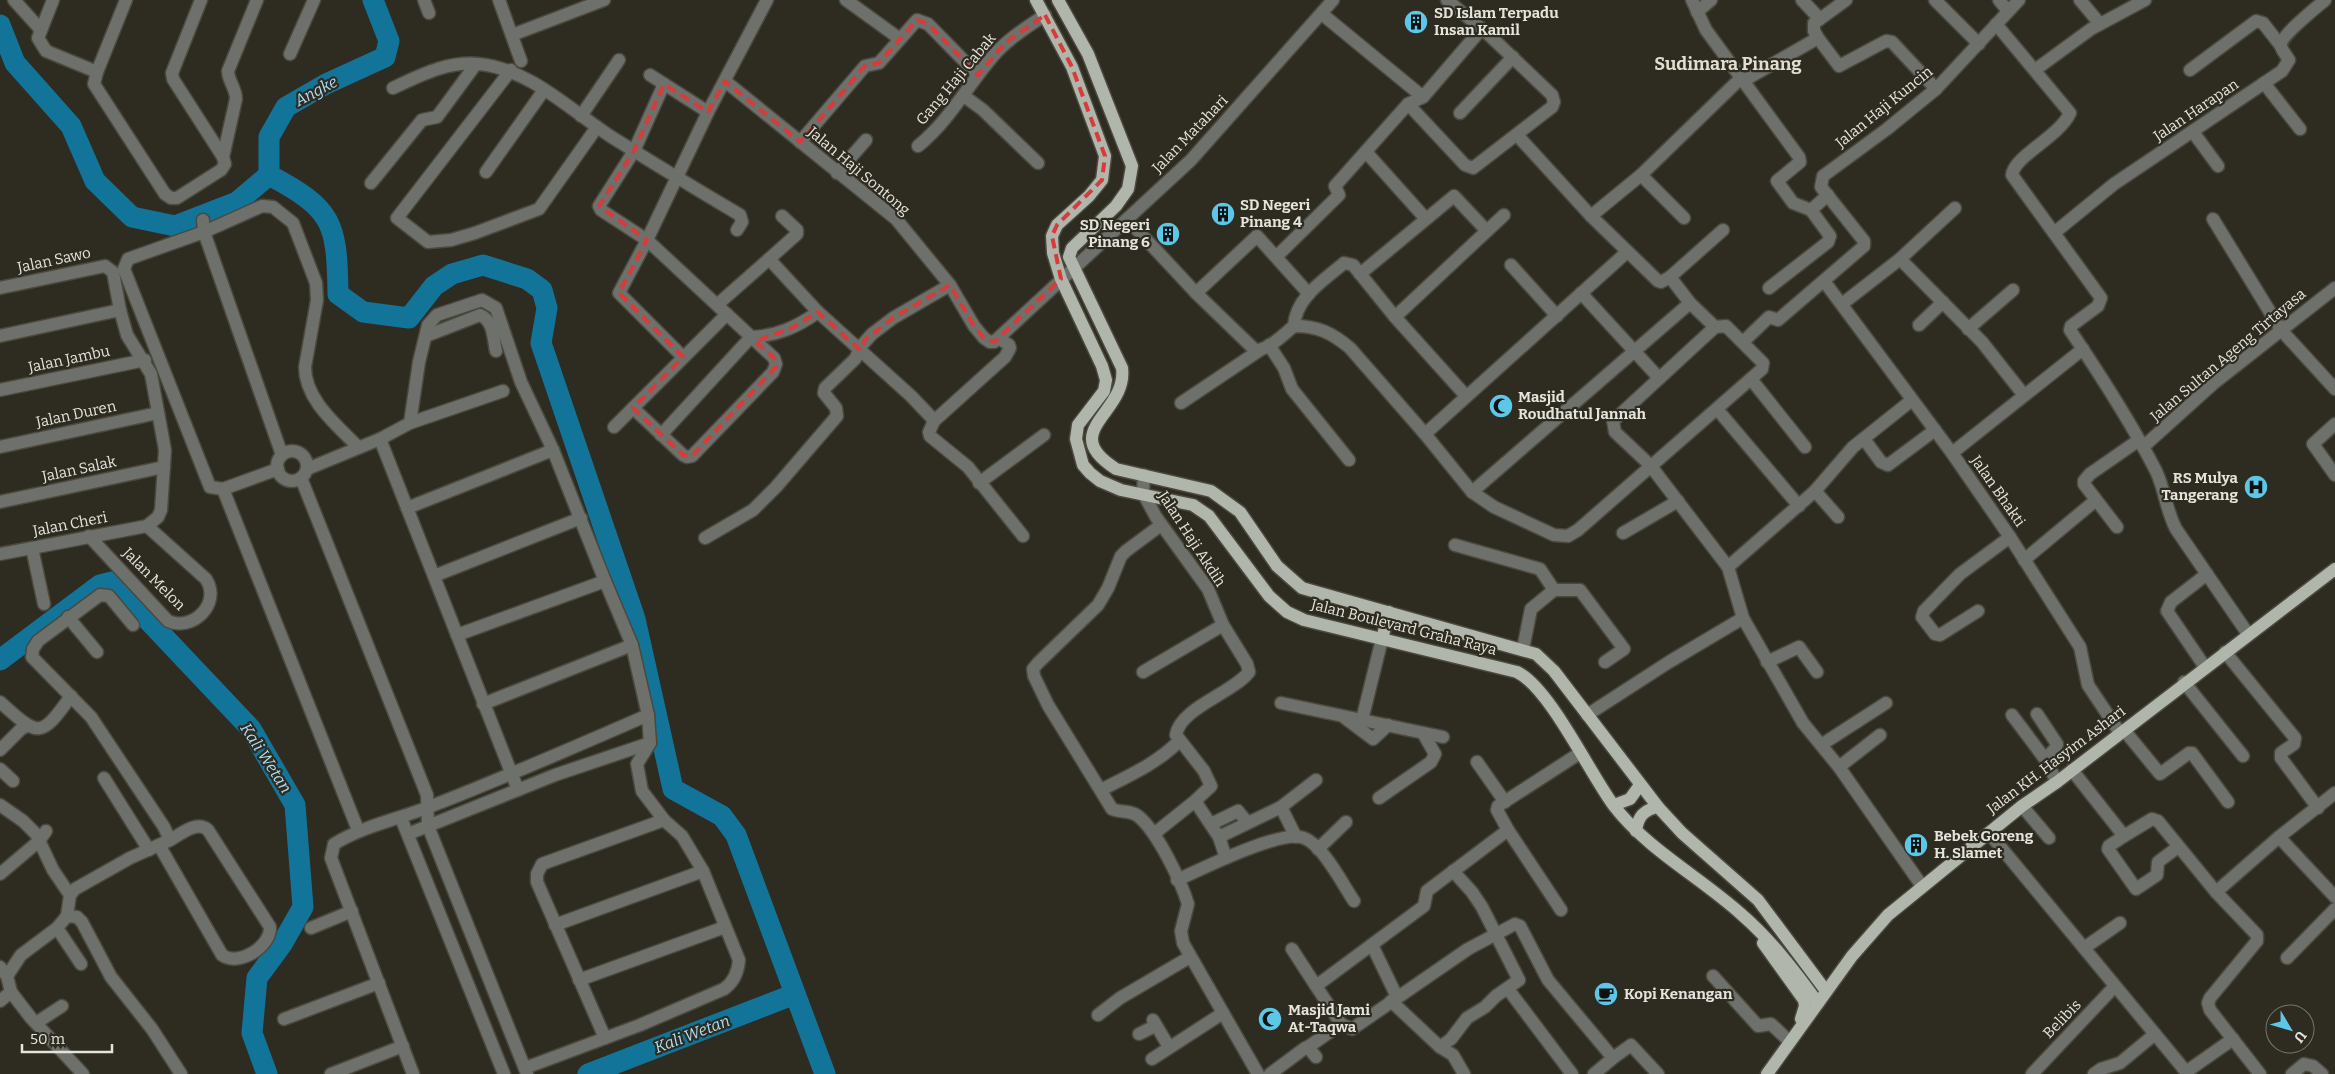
<svg xmlns="http://www.w3.org/2000/svg" width="2335" height="1074" viewBox="0 0 2335 1074" font-family="Bitter,serif">
<style>
.lines{fill:none;stroke-linecap:round;stroke-linejoin:round}
.river{stroke:#13749a;stroke-width:21}
.minor-casing{stroke:#4b493e;stroke-width:15}
.major-casing{stroke:#4b493e;stroke-width:15}
.minor{stroke:#6d706b;stroke-width:12}
.major{stroke:#b0b6ab;stroke-width:12}
.marked{fill:none;stroke:#d83b3a;stroke-width:4;stroke-dasharray:10 6;stroke-linejoin:round}
.labels{text-anchor:middle;dominant-baseline:central;stroke-width:4.5;stroke-linejoin:round;paint-order:stroke}
.poi-label{font-size:15px;font-weight:bold;fill:#e5e4dc;stroke:#2e2b20;text-anchor:start}
.street-label{font-size:15px;fill:#e5e4dc;stroke:#2e2b20}
.water-label{font-size:16px;font-style:italic;fill:#acddf7;stroke:#2e2b20}
.quarter-label{font-size:18px;font-weight:bold;fill:#e1decf;stroke:#2e2b20}
</style>
<rect width="100%" height="100%" fill="#2e2b20"/>
<g class="lines">
<!-- river -->
<g class="river">
<path d="M 373,0 L 389,41 L 385,57 L 326,84 L 286,107 L 269,137 L 269,175 C 333,209 337,222 338,294 L 363,312 L 409,318 L 434,286 L 452,274 L 483,265 L 527,279 L 542,290 L 547,308 L 541,343 L 635,619 L 673,789 L 722,816 L 736,835 L 825,1074"/>
<polyline points="0,25 15,63 71,126 95,181 132,217 175,226 237,202 269,175"/>
<polyline points="0,660 100,585 112,582 251,729 295,805 303,907 282,944 257,978 252,1033 267,1074"/>
<polyline points="588,1074 795,994"/>
</g>
<!-- minor casing -->
<g class="minor-casing">
<g id="minor">
<polyline points="14,0 41,30"/>
<polyline points="53,0 38,38 46,51 97,72"/>
<path d="M 126,0 L 97,72 L 94,84 L 165,194 L 171,198 L 177,198 L 221,170 L 225,164 L 223,157 L 236,99 C 236,88 228,81 228,71 L 257,0"/>
<polyline points="201,0 172,73 173,79 223,157"/>
<polyline points="424,0 429,13"/>
<polyline points="499,0 521,61"/>
<polyline points="846,0 900,39"/>
<polyline points="1692,0 1706,30 1799,157 1800,162 1777,181 1793,203 1811,210"/>
<polyline points="1802,0 1820,19 1846,0"/>
<polyline points="1935,0 1979,44"/>
<polyline points="1999,0 2008,11"/>
<polyline points="2080,0 2100,24"/>
<polyline points="1697,12 1711,0"/>
<polyline points="1322,14 1423,97"/>
<polyline points="1820,19 1814,23 1814,31 1818,38 1839,66 1886,41 1892,42 1936,89"/>
<path d="M 1996,24 L 2070,113 C 2059,137 2014,156 2012,175 L 2101,298 L 2098,306 L 2071,326 L 2070,330 C 2101,376 2131,422 2156,471 C 2165,490 2166,510 2176,529 L 2248,634"/>
<polyline points="512,35 604,0"/>
<polyline points="290,54 314,0"/>
<polyline points="511,70 397,218 428,242 451,240 475,233 539,209 597,127"/>
<polyline points="2035,70 2091,29 2145,0"/>
<polyline points="2190,70 2256,21 2263,23 2281,46"/>
<polyline points="650,75 708,112"/>
<polyline points="725,81 896,219 950,285 974,326 984,338 990,342 994,342 1191,160 1333,0"/>
<polyline points="1743,81 1818,38"/>
<polyline points="2264,83 2300,129"/>
<path d="M 393,88 C 421,75 447,61 479,64 C 529,69 569,109 610,136 C 653,163 696,189 740,215 L 742,222 L 737,230"/>
<polyline points="964,96 983,110 1038,163"/>
<polyline points="1408,104 1465,165 1473,168 1552,107 1554,102 1552,95 1488,34 1447,0"/>
<polyline points="1460,113 1513,57"/>
<polyline points="581,116 619,60"/>
<polyline points="2193,132 2218,166"/>
<polyline points="1517,135 1591,216 1658,281 1661,282 1670,277 1723,230"/>
<polyline points="800,142 865,66 879,63 917,20 928,24 978,75"/>
<path d="M 918,146 C 950,120 967,86 994,55 C 1008,39 1027,27 1045,15"/>
<polyline points="1366,152 1426,219"/>
<polyline points="486,172 544,90"/>
<polyline points="837,173 866,140"/>
<polyline points="1641,175 1684,218"/>
<polyline points="371,183 422,120 437,117 476,64"/>
<polyline points="782,216 797,230 797,234 769,259 818,312 911,396 932,418 934,421 929,432 930,436 968,467 1023,536"/>
<polyline points="1591,216 1641,175 1741,78"/>
<path d="M 1127,219 L 1196,293 L 1255,350 C 1268,351 1284,334 1294,326 C 1318,326 1332,333 1350,348 L 1425,434 L 1472,492 L 1494,507 L 1554,535 L 1568,536 L 1578,530 L 1762,369 L 1763,363 L 1726,326 L 1715,327"/>
<polyline points="2213,219 2281,330 2335,389"/>
<polyline points="203,220 204,232 282,455"/>
<path d="M 2054,233 L 2114,184 L 2282,71 L 2289,60 C 2287,56 2282,51 2281,46 C 2279,37 2317,7 2325,0"/>
<polyline points="1277,256 1339,195 1335,186 1408,104 1423,97 1478,33 1484,31"/>
<polyline points="1900,259 1982,342 2023,394"/>
<polyline points="1511,265 1557,316"/>
<polyline points="1360,274 1454,196 1486,230"/>
<polyline points="1670,277 1690,303 1715,327 1613,421 1615,432 1650,465 1728,567 1743,618 1803,723 1839,767 1922,886"/>
<polyline points="1824,281 1952,453 2010,537 2080,647 2088,685 2120,733"/>
<polyline points="0,288 105,266 113,272 120,310 127,335 151,374 165,450 161,510 158,517 147,526 0,554"/>
<polyline points="1769,288 1828,242 1830,236 1811,210 1828,195"/>
<polyline points="1196,293 1257,236 1309,294"/>
<polyline points="1581,293 1659,378"/>
<polyline points="718,304 769,259"/>
<polyline points="1842,304 1900,259 1955,208"/>
<polyline points="1395,317 1504,215"/>
<polyline points="1919,325 1943,302"/>
<path d="M 1294,326 C 1296,297 1323,281 1344,263 L 1353,265 L 1395,317 L 1466,396"/>
<polyline points="1968,329 2013,290"/>
<polyline points="0,336 120,310"/>
<path d="M 426,336 L 480,315 C 494,321 493,338 496,351"/>
<polyline points="1743,342 1769,317 1778,320 1864,246 1864,241 1821,187 1823,176 1887,129 1936,89 2019,0"/>
<polyline points="1269,345 1284,368 1292,389 1349,460"/>
<polyline points="683,357 619,293 647,240 708,112 767,0"/>
<polyline points="1751,379 1805,447"/>
<polyline points="0,390 145,360"/>
<polyline points="1181,403 1260,350"/>
<polyline points="633,408 683,455 687,457 692,456 773,372 776,364 774,358 647,240 601,210 599,206 634,151 664,84"/>
<polyline points="1717,409 1799,506"/>
<polyline points="934,421 1005,357 1010,348 1009,345 1000,339"/>
<polyline points="410,423 419,362 428,325 437,315 482,300 496,308 521,382 553,450 605,581"/>
<polyline points="2335,424 2313,444 2335,475"/>
<polyline points="614,427 727,314"/>
<polyline points="1425,434 1627,252"/>
<path d="M 661,435 L 751,337 C 777,336 797,327 818,312"/>
<polyline points="380,439 518,790"/>
<polyline points="1864,439 1881,462 1888,465 1935,430"/>
<polyline points="0,447 158,413"/>
<polyline points="2143,447 2214,383 2335,288"/>
<circle cx="292" cy="466" r="15"/>
<polyline points="1952,453 2083,349"/>
<path d="M 278,469 L 223,489 L 210,487 L 124,269 L 128,259 L 204,232 L 262,206 L 273,207 L 293,223 L 316,283 L 317,300 L 305,367 C 305,400 337,425 358,447"/>
<polyline points="307,469 380,439 410,423 503,391"/>
<path d="M 1144,475 L 1143,493 L 1156,517 L 1208,589 L 1223,625 L 1247,664 L 1249,672 C 1233,693 1180,708 1176,735 L 1204,771 L 1211,786 L 1195,801 L 1155,833"/>
<polyline points="301,478 427,795 428,826 527,1074"/>
<polyline points="979,483 1044,435"/>
<polyline points="223,489 358,830"/>
<polyline points="1815,491 1838,517"/>
<polyline points="1472,492 1690,303"/>
<polyline points="0,502 164,467"/>
<polyline points="407,508 553,450"/>
<path d="M 1161,525 L 1126,551 L 1121,556 L 1108,588 L 1098,605 L 1038,663 L 1033,669 L 1034,676 L 1048,705 L 1112,809 C 1121,813 1130,810 1138,816 C 1157,831 1181,881 1188,904 L 1181,931 L 1183,943 L 1258,1074"/>
<polyline points="2117,527 2084,484 2084,481 2090,474 2139,440"/>
<polyline points="1623,533 1678,501"/>
<path d="M 89,536 L 168,621 C 192,632 222,604 206,579 L 147,526"/>
<polyline points="705,538 753,510 776,487 837,416 836,408 824,393 825,388 855,359 862,345 872,334 893,318 950,285"/>
<polyline points="1455,545 1540,569 1554,590 1580,590 1624,649 1605,662"/>
<polyline points="32,548 44,604"/>
<polyline points="2024,560 2096,500"/>
<polyline points="1728,567 1815,491 1853,447 1912,400"/>
<polyline points="434,576 581,518"/>
<polyline points="1978,611 1940,635 1935,634 1922,617 1924,611 1960,574 2010,537"/>
<polyline points="68,617 97,652"/>
<path d="M 457,635 L 605,581 L 632,645 L 648,715 L 650,743 L 637,764 L 642,791 L 664,820 L 682,836 L 703,871 L 739,960 C 738,972 734,982 724,989 L 640,1025 L 525,1068"/>
<polyline points="1523,649 1531,609 1554,590"/>
<polyline points="2225,652 2295,738 2294,744 2281,753 2281,758 2318,808"/>
<polyline points="1767,662 1799,647 1817,672"/>
<polyline points="2205,667 2167,611 2171,602 2207,574"/>
<polyline points="1143,672 1223,625"/>
<polyline points="2184,682 2243,756"/>
<path d="M 0,702 C 38,736 40,740 71,696"/>
<polyline points="1281,703 1443,737"/>
<polyline points="483,704 632,645"/>
<polyline points="2037,714 2057,744 2055,749 2045,759 2057,782"/>
<polyline points="1587,715 1669,662 1743,618"/>
<polyline points="2012,715 2045,759"/>
<polyline points="1345,718 1373,739 1388,725"/>
<polyline points="1362,720 1382,639"/>
<polyline points="2124,730 2160,774 2189,753 2192,753 2228,802"/>
<polyline points="1821,745 1886,703"/>
<polyline points="0,750 21,729 27,726"/>
<polyline points="1477,762 1505,802"/>
<polyline points="1839,767 1880,735"/>
<polyline points="0,769 13,781"/>
<polyline points="2072,770 2124,836 2152,819 2158,821 2216,892 2257,935 2257,941 2210,998 2208,1003 2210,1010 2260,1074"/>
<polyline points="104,778 149,850"/>
<path d="M 1101,790 C 1128,776 1158,763 1179,741"/>
<polyline points="1379,798 1431,762 1435,754 1423,733"/>
<polyline points="1195,801 1219,837 1226,858"/>
<polyline points="0,805 23,821 36,834 53,870 70,895"/>
<polyline points="2022,806 2049,838"/>
<polyline points="1281,807 1296,837"/>
<polyline points="401,818 504,1074"/>
<polyline points="1211,824 1238,811 1247,822"/>
<polyline points="1508,830 1561,910"/>
<polyline points="1989,833 2188,1074"/>
<polyline points="408,834 555,775 650,743"/>
<polyline points="2124,836 2109,846 2108,849 2136,889 2157,875 2158,862 2178,847"/>
<polyline points="1219,837 1281,807 1316,780"/>
<polyline points="2279,837 2335,897"/>
<path d="M 159,845 L 222,955 C 238,967 271,947 270,927 L 208,830 C 197,820 181,834 170,840"/>
<polyline points="1318,849 1346,822"/>
<polyline points="0,874 39,841 46,831"/>
<path d="M 1177,880 C 1202,869 1281,829 1304,838 C 1323,845 1343,885 1354,901"/>
<polyline points="2216,892 2279,837 2335,793"/>
<polyline points="67,916 77,917 82,922 111,977 152,1029 181,1074"/>
<polyline points="555,925 703,871"/>
<polyline points="57,928 81,964"/>
<polyline points="311,928 352,911"/>
<polyline points="1372,945 1397,997"/>
<polyline points="2084,948 2120,923"/>
<polyline points="1292,949 1316,986 1424,906 1427,891 1508,830 1497,810 1498,806 1580,753"/>
<polyline points="2287,958 2335,909"/>
<polyline points="0,967 7,976 11,992 31,1018 83,1074"/>
<polyline points="7,976 21,955 57,928 67,916 70,895 75,889 130,858 170,840 164,827 91,717 32,657 33,649 38,641 100,595 109,596 133,625"/>
<polyline points="1713,976 1758,1026 1771,1024 1789,1041"/>
<polyline points="579,980 725,927"/>
<polyline points="1316,986 1341,1024 1352,1029 1468,949 1515,924 1520,926 1548,980 1613,1058 1631,1045 1658,1074"/>
<polyline points="1508,989 1572,1074"/>
<polyline points="0,1001 11,992"/>
<polyline points="1391,1001 1440,1047 1453,1055 1464,1074"/>
<polyline points="1098,1015 1120,998 1190,957"/>
<polyline points="284,1019 379,983"/>
<polyline points="1153,1020 1169,1047"/>
<polyline points="36,1023 62,1006"/>
<polyline points="1139,1034 1155,1026"/>
<polyline points="605,1038 537,882 537,874 542,864 664,820"/>
<polyline points="1308,1047 1341,1024"/>
<polyline points="1440,1047 1451,1039 1467,1018 1485,1007 1496,996 1519,980 1482,907 1472,892 1453,871"/>
<polyline points="1152,1059 1223,1013"/>
<polyline points="2186,1072 2233,1039"/>
<polyline points="331,1074 403,1046"/>
<path d="M 413,1074 L 331,858 L 334,844 C 365,825 400,819 434,805 C 506,777 577,746 648,715"/>
<polyline points="1270,1074 1305,1048 1308,1047 1316,1057"/>
<polyline points="1594,1074 1613,1058"/>
<polyline points="2032,1074 2115,986"/>
<polyline points="2094,1074 2101,1069 2120,1063 2155,1034"/>
<polyline points="2292,1074 2304,1064 2313,1066 2322,1074"/>
</g>
</g>
<!-- major casing -->
<g class="major-casing">
<g id="major">
<path d="M 1036,0 L 1072,67 L 1105,156 L 1102,180 L 1089,196 L 1057,225 L 1052,236 L 1053,253 L 1061,279 L 1102,366 L 1106,380 L 1104,391 L 1078,425 L 1076,439 L 1083,465 L 1090,473 L 1100,481 L 1121,490 L 1193,505 L 1209,516 L 1269,596 L 1287,612 L 1304,620 L 1517,672 C 1550,688 1590,774 1614,806 C 1648,850 1700,877 1741,914 C 1771,940 1795,971 1818,1003"/>
<path d="M 1058,0 L 1088,54 L 1132,166 L 1128,189 L 1116,206 L 1072,248 L 1069,257 L 1122,368 C 1128,413 1056,431 1116,469 L 1211,491 L 1240,512 L 1277,566 L 1302,588 L 1536,654 L 1554,671 L 1658,807 L 1682,833 L 1758,900 L 1826,991"/>
<polyline points="1382,639 1389,612"/>
<polyline points="1614,805 1630,799 1640,785"/>
<path d="M 1636,831 C 1638,816 1644,810 1658,807"/>
<polyline points="1763,943 1804,1000 1805,1006 1801,1019"/>
<polyline points="1767,1074 1852,956 1888,915 2022,806 2057,782 2335,569"/>
</g>
</g>
<!-- minor -->
<use href="#minor" class="minor"/>
<!-- major -->
<use href="#major" class="major"/>
</g>
<!-- marked area -->
<path class="marked" d="M 1045,15 L 1072,67 L 1105,156 L 1102,180 L 1057,225 L 1052,236 L 1061,279 L 994,342 L 984,338 L 974,326 L 950,285 L 893,318 L 865,340 L 860,350 L 818,312 L 790,329 L 755,341 L 774,358 L 776,367 L 692,456 L 683,455 L 633,408 L 683,357 L 619,293 L 647,240 L 599,206 L 634,151 L 664,84 L 708,112 L 725,81 L 800,142 L 865,66 L 879,63 L 917,20 L 928,24 L 978,75 L 1005,43 Z"/>
<!-- icons -->
<defs>
<g id="building-disc" transform="scale(1.25)"><circle r="9.5" fill="#5dc7e8" stroke="#2e2b20"/><path d="M-4-6H4V6H1V3H-1V6H-4ZM-2.5-4.3h1.7v1.8h-1.7ZM.8-4.3h1.7v1.8H.8ZM-2.5-1h1.7V.8h-1.7ZM.8-1h1.7V.8H.8Z" fill="#111"/></g>
<g id="mosque-disc" transform="scale(1.25)"><circle r="9.5" fill="#5dc7e8" stroke="#2e2b20"/><path d="M3.5-4.9A6 6 0 1 0 3.5 4.9A5 5 0 1 1 3.5-4.9Z" fill="#111"/></g>
<g id="hospital-disc" transform="scale(1.25)"><circle r="9.5" fill="#5dc7e8" stroke="#2e2b20"/><path d="M-5-5h3v3.5h4V-5h3V5h-3V1.5h-4V5h-3Z" fill="#111"/></g>
<g id="cafe-disc" transform="scale(1.25)"><circle r="9.5" fill="#5dc7e8" stroke="#2e2b20"/><path d="M-5.5-4.5H6V0H3Q3 3.5 0 3.5H-2.5Q-5.5 3.5-5.5 0ZM3-3.2v2h1.7v-2ZM-6 4.5H4V6H-6Z" fill="#111"/></g>
</defs>
<g fill-rule="evenodd">
<use href="#building-disc" x="1416" y="22"/>
<use href="#building-disc" x="1223" y="214"/>
<use href="#building-disc" x="1168" y="234"/>
<use href="#mosque-disc" x="1501" y="406"/>
<use href="#hospital-disc" x="2256" y="487"/>
<use href="#building-disc" x="1916" y="845"/>
<use href="#cafe-disc" x="1606" y="994"/>
<use href="#mosque-disc" x="1270" y="1019"/>
</g>
<g class="labels">
<!-- poi labels -->
<g class="poi-label">
<text x="1434" y="13">SD Islam Terpadu<tspan x="1434" dy="17">Insan Kamil</tspan></text>
<text x="1240" y="205">SD Negeri<tspan x="1240" dy="17">Pinang 4</tspan></text>
<text x="1150" y="225" text-anchor="end">SD Negeri<tspan x="1150" dy="17">Pinang 6</tspan></text>
<text x="1518" y="397">Masjid<tspan x="1518" dy="17">Roudhatul Jannah</tspan></text>
<text x="2238" y="478" text-anchor="end">RS Mulya<tspan x="2238" dy="17">Tangerang</tspan></text>
<text x="1934" y="836">Bebek Goreng<tspan x="1934" dy="17">H. Slamet</tspan></text>
<text x="1624" y="994">Kopi Kenangan</text>
<text x="1288" y="1010">Masjid Jami<tspan x="1288" dy="17">At-Taqwa</tspan></text>
</g>
<!-- street labels -->
<g class="street-label">
<text transform="translate(956 79) rotate(-50)">Gang Haji Cabak</text>
<text transform="translate(1884 107) rotate(-39)">Jalan Haji Kuncin</text>
<text transform="translate(2196 110) rotate(-34)">Jalan Harapan</text>
<text transform="translate(1190 134) rotate(-46)">Jalan Matahari</text>
<text transform="translate(859 171) rotate(40)">Jalan Haji Sontong</text>
<text transform="translate(54 260) rotate(-12)">Jalan Sawo</text>
<text transform="translate(2228 355) rotate(-40)">Jalan Sultan Ageng Tirtayasa</text>
<text transform="translate(69 359) rotate(-12)">Jalan Jambu</text>
<text transform="translate(76 414) rotate(-12)">Jalan Duren</text>
<text transform="translate(79 469) rotate(-12)">Jalan Salak</text>
<text transform="translate(1998 491) rotate(55)">Jalan Bhakti</text>
<text transform="translate(70 524) rotate(-11)">Jalan Cheri</text>
<text transform="translate(1192 539) rotate(57)">Jalan Haji Akdih</text>
<text transform="translate(154 579) rotate(45)">Jalan Melon</text>
<text transform="translate(1404 627) rotate(14)">Jalan Boulevard Graha Raya</text>
<text transform="translate(2056 760) rotate(-37)">Jalan KH. Hasyim Ashari</text>
<text transform="translate(2062 1019) rotate(-46)">Belibis</text>
</g>
<!-- water labels -->
<g class="water-label">
<text transform="translate(316 91) rotate(-28)">Angke</text>
<text transform="translate(266 758) rotate(57)">Kali Wetan</text>
<text transform="translate(692 1034) rotate(-21)">Kali Wetan</text>
</g>
<!-- quarter labels -->
<g class="quarter-label">
<text x="1728" y="64">Sudimara Pinang</text>
</g>
</g>
<!-- north arrow -->
<g transform="translate(2290 1029) rotate(128)"><circle r="24" fill="#2e2b20" stroke="#77756b"/>
<path d="M0-4L9 19L0 12L-9 19Z" fill="#5dc7e8"/>
<text y="-8" font-size="14" font-weight="bold" text-anchor="middle" fill="#e5e4dc">U</text>
</g>
<!-- scale -->
<path d="M22 1044v8h90v-8" fill="none" stroke="#e5e4dc" stroke-width="2.5"/>
<text x="30" y="1044" font-size="15" fill="#e5e4dc" stroke="#2e2b20" stroke-width="4" paint-order="stroke">50 m</text>
</svg>
